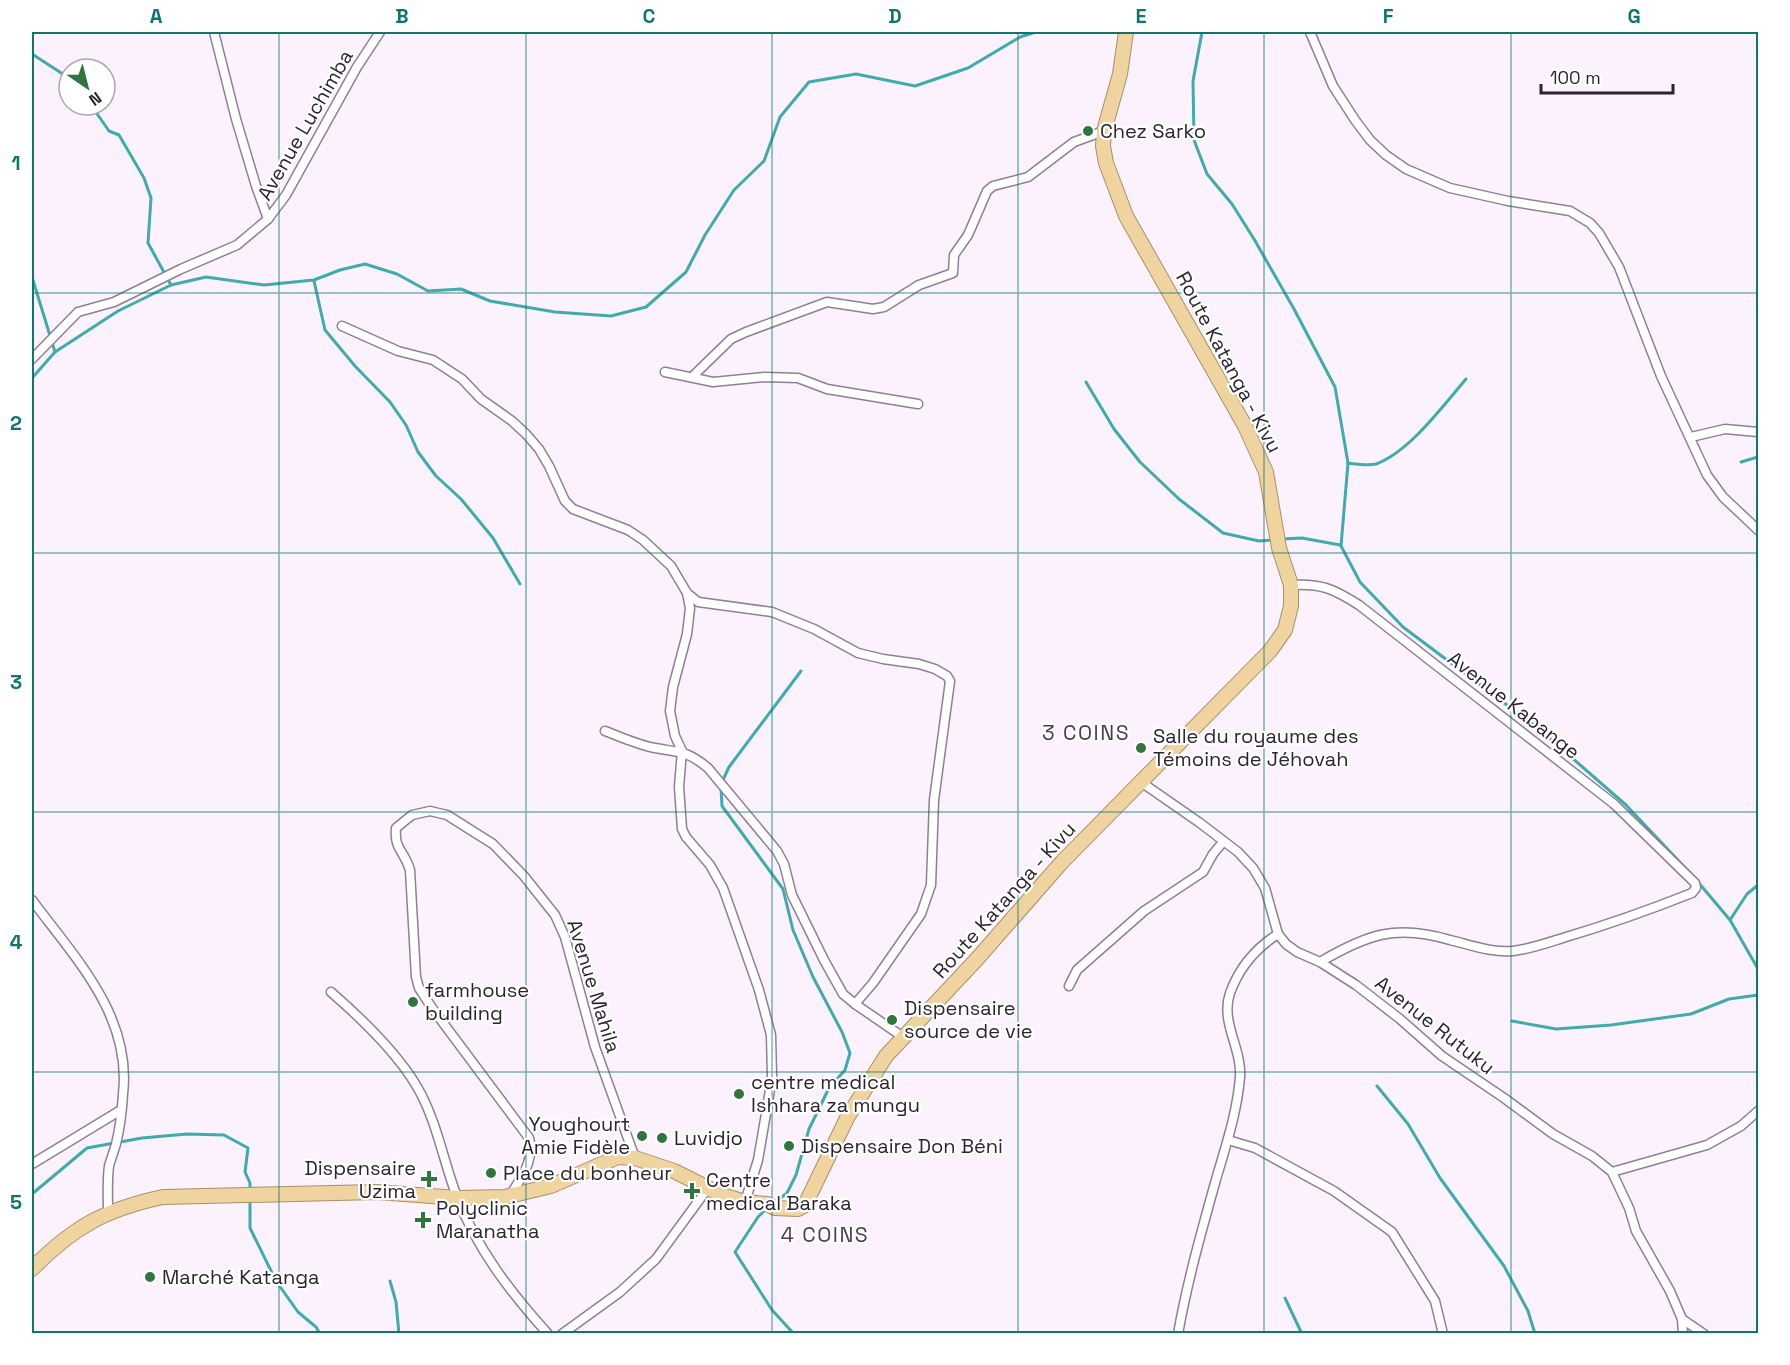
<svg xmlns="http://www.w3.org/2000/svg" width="1790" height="1365" viewBox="0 0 1790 1365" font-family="'Space Grotesk',sans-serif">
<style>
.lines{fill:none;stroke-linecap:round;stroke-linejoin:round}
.stream{stroke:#40abad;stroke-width:3}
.minor-casing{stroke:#927d98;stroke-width:11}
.trunk-casing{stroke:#a89068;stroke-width:16}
.minor{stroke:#fff;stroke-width:8}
.trunk{stroke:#f0d4a0;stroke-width:14}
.grid{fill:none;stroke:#0f766e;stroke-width:1.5;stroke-opacity:0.55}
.poi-dot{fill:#2f7540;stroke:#fff;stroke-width:2}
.labels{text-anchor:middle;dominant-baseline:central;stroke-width:4.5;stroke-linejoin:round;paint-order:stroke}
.street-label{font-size:20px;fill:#2b232e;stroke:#fff}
.poi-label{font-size:20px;fill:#2b232e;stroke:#fff;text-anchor:start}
.neighbourhood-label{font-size:21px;letter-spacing:1.5px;fill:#4c3a52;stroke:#fff}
.neatline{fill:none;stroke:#0f766e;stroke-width:2}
.grid-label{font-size:20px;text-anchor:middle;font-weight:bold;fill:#0f766e}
</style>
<rect width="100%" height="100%" fill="#fbf2fe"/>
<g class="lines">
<!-- stream -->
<g class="stream">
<polyline points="1202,32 1193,81 1194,140 1207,174 1232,204 1254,239 1294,309 1335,387 1348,463 1341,546 1360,582 1403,627 1539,729 1626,805 1691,874"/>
<polyline points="32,54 69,78"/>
<polyline points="91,105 109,131 119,135 144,178 151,198 148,243 171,285"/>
<polyline points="32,277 55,352"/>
<polyline points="314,281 325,330 355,366 390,402 406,425 418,452 436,476 461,499 493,538 520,584"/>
<polyline points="32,378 55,352 118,311 171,285 206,277 264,285 314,280 340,270 365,264 397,274 428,291 461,289 490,301 555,312 611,316 646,307 686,272 705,235 734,190 764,161 780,117 809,82 856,74 915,86 968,68 1020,37 1036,32"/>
<polyline points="1086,382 1114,429 1140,462 1179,499 1223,533 1259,541 1272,540"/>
<polyline points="1741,462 1758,457"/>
<path d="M 1348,463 C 1356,464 1368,466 1376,464 C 1409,452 1443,406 1466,379"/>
<polyline points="1282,539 1302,538 1340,545"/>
<polyline points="722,782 729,767 801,671"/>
<polyline points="721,788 722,806 783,889 793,930 813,977 842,1032 850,1053 845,1070 829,1088 809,1129 796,1175 787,1193 774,1203"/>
<polyline points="1698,882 1730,920 1758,969"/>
<polyline points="1730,920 1747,894 1758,885"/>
<polyline points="1512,1021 1556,1029 1611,1025 1691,1014 1729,999 1758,995"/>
<polyline points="1377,1086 1408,1124 1440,1178 1504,1266 1528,1311 1535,1334"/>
<polyline points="32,1194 87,1148 142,1138 187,1134 224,1135 248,1148 245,1172 250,1183 250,1190"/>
<polyline points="250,1200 250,1228 276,1281 298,1312 316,1327 320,1334"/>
<polyline points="766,1209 758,1217 735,1252 772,1310 794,1334"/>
<polyline points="390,1281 396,1302 399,1334"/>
<polyline points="1285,1298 1302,1334"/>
</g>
<!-- minor casing -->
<g class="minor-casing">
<g id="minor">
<polyline points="214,32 236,119 256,186 268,219"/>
<polyline points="1310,32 1333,86 1355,120 1370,140 1386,155 1406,169 1450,188 1508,201 1570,211 1590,223 1599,233 1619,267 1661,376 1707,475 1723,497 1758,530"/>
<polyline points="342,326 398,351 433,360 462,379 481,399 512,421 526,434 539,449 549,466 565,501 573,509 628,530 643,540 671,566 687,593 698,602 772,612 814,629 858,653 883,659 919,664 935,669 947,676 950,681 934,800 931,885 921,914 873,983 855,1004"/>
<polyline points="32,359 78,312 114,302 181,269 237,245 268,219 286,195 357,67 380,32"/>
<polyline points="665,372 713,382 765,377 798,378 827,389 918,404"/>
<polyline points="692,377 731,339 746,332 827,302 873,309 884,307 919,285 953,273 954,255 968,235 987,191 993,186 1028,177 1074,142 1104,131"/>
<polyline points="1691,437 1725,429 1758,432"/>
<path d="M 1291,585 C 1321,583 1334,589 1359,605 L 1614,804 L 1695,883 L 1696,888 L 1692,893 C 1649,910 1610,924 1566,937 C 1550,942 1531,949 1513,951 C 1492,953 1471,945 1450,940 C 1396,924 1368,934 1320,962"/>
<polyline points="687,593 690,608 687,634 673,687 670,711 675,736 682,751 679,787 682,829 686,837 710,865 723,888 759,990 771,1035 772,1076 769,1096 758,1160 745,1202"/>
<path d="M 605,731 C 621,737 638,745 655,748 C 681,753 686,750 708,768 L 777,851 L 784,864 L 792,895 L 824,960 L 843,994 L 855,1004 L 903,1037"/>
<polyline points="1141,782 1200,823 1238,852 1253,868 1265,888 1278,934 1286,944 1297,952 1320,962 1356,985 1400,1019 1442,1056 1504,1098 1553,1134 1592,1156 1612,1172 1629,1208 1636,1231 1670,1291 1682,1319 1683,1334"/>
<path d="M 32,900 C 75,958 132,1016 123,1094 C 122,1111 120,1128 116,1144 C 114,1151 111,1159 109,1166 C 107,1181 108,1197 108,1212"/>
<polyline points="1069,986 1077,970 1144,911 1203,872 1213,854 1223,842"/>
<path d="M 331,992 C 362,1019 402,1057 421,1094 C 438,1127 444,1163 457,1197 C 477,1249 511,1293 548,1334"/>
<polyline points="1228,1140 1255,1148 1334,1191 1392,1232 1435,1301 1443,1334"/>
<polyline points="32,1164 121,1110"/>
<polyline points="1612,1172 1707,1145 1741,1126 1758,1111"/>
<path d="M 510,1196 C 521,1177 535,1161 529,1138 L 432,1008 L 419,988 L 416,977 L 410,870 C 404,850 394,850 396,828 L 412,815 L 430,811 L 447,815 L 493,844 L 524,876 L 555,915 L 565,937 L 595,1047 L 635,1158"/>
<polyline points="1682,1319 1704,1334"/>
<polyline points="562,1334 620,1292 656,1259 708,1188"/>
<path d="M 1178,1334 C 1187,1283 1201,1233 1215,1183 C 1225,1148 1237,1114 1240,1077 C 1242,1048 1220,1022 1230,993 C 1239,968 1256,948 1278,934"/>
</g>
</g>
<!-- trunk casing -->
<g class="trunk-casing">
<path id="trunk" d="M 32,1269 C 73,1227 106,1209 163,1197 L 377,1192 L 458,1198 L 505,1197 L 551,1186 L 618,1157 L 635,1158 L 674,1171 L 722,1195 L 745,1202 L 767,1204 L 775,1208 L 798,1209 L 805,1205 L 848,1116 L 886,1056 L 977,959 L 1062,862 L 1270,651 L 1285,630 L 1291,606 L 1291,585 L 1279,548 L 1266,472 L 1245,426 L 1126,216 L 1106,163 L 1103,146 L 1104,131 L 1120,74 L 1126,32"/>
</g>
<!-- minor -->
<use href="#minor" class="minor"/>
<!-- trunk -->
<use href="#trunk" class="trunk"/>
</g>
<!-- grid -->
<path class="grid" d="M 279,32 L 279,1334M 526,32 L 526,1334M 772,32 L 772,1334M 1018,32 L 1018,1334M 1264,32 L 1264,1334M 1511,32 L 1511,1334M 32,293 L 1758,293M 32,553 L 1758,553M 32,812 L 1758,812M 32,1072 L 1758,1072"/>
<!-- markers -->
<g class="poi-dot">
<circle cx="1088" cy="131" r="6"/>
<circle cx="1141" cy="748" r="6"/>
<circle cx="413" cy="1002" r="6"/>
<circle cx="892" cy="1020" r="6"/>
<circle cx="739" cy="1094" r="6"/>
<circle cx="642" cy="1136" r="6"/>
<circle cx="662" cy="1138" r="6"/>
<circle cx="789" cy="1146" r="6"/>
<circle cx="491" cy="1173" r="6"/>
<path d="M426 1170h6v6h6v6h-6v6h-6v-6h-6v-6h6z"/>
<path d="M689 1182h6v6h6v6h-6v6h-6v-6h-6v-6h6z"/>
<path d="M420 1211h6v6h6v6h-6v6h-6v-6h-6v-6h6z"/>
<circle cx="150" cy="1277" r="6"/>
</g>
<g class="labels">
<!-- street labels -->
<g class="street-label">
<text transform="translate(305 125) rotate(-60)">Avenue Luchimba</text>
<text transform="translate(1229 362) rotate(62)">Route Katanga - Kivu</text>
<text transform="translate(1514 705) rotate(38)">Avenue Kabange</text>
<text transform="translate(1004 900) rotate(-48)">Route Katanga - Kivu</text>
<text transform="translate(594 986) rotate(73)">Avenue Mahila</text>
<text transform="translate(1435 1025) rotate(38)">Avenue Rutuku</text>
</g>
<!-- poi labels -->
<g class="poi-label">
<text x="1100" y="131">Chez Sarko</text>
<text x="1153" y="736">Salle du royaume des<tspan x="1153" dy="23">Témoins de Jéhovah</tspan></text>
<text x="425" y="990">farmhouse<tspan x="425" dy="23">building</tspan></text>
<text x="904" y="1008">Dispensaire<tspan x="904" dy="23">source de vie</tspan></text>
<text x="751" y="1082">centre medical<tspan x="751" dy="23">Ishhara za mungu</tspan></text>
<text x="630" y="1124" text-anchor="end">Youghourt<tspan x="630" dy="23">Amie Fidèle</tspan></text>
<text x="674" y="1138">Luvidjo</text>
<text x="801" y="1146">Dispensaire Don Béni</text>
<text x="416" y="1168" text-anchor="end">Dispensaire<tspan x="416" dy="23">Uzima</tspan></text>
<text x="503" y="1173">Place du bonheur</text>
<text x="706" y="1180">Centre<tspan x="706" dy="23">medical Baraka</tspan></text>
<text x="436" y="1208">Polyclinic<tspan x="436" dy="23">Maranatha</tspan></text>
<text x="162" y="1277">Marché Katanga</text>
</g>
<!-- neighbourhood labels -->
<g class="neighbourhood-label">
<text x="1086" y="732">3 COINS</text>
<text x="825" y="1234">4 COINS</text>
</g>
</g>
<!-- border -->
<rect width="1790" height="1365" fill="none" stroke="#ffffff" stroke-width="66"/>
<!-- north arrow -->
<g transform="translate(87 87) rotate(145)"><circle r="28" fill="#ffffff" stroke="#aaa7ab" stroke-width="1.5"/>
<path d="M0-4.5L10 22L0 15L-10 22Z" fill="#2f7540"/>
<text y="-9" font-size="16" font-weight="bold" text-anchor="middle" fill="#2b232e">N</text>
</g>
<!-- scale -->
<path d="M1541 84v9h132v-9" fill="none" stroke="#2b232e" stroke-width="3"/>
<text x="1550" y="84" font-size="18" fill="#2b232e" stroke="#ffffff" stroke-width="4.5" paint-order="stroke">100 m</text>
<rect x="33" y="33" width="1724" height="1299" class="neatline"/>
<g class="grid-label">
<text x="156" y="23">A</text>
<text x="402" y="23">B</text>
<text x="649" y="23">C</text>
<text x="895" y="23">D</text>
<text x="1141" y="23">E</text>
<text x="1388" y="23">F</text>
<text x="1634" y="23">G</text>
<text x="16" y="170">1</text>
<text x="16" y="430">2</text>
<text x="16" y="689">3</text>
<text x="16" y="949">4</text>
<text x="16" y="1209">5</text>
</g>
</svg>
